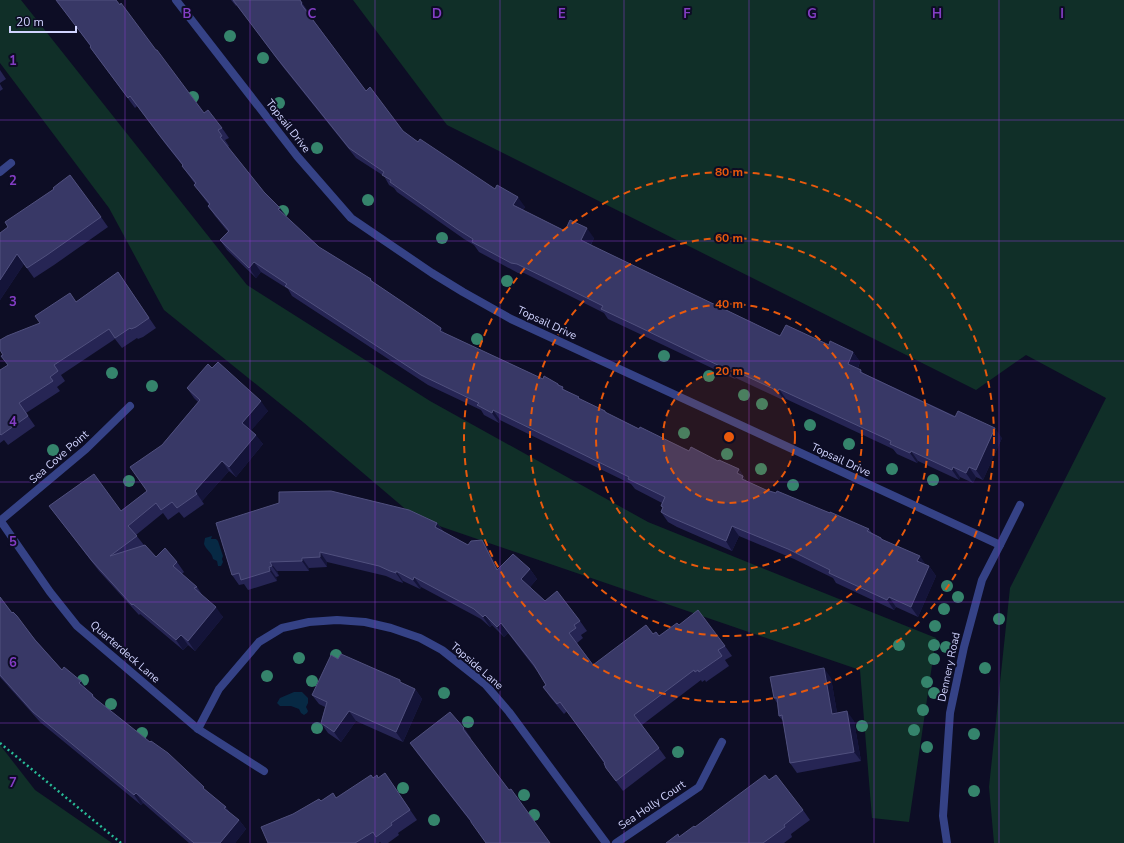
<svg xmlns="http://www.w3.org/2000/svg" width="1124" height="843" viewBox="0 0 1124 843" font-family="'Nunito Sans',sans-serif">
<style>
.green{fill:#102f28}
.water{fill:#072944}
.lines{fill:none;stroke-linecap:round;stroke-linejoin:round}
.path{stroke:#28bc97;stroke-width:2.5;stroke-dasharray:2 3;stroke-linecap:butt}
.minor{stroke:#354286;stroke-width:8}
.tertiary{stroke:#354286;stroke-width:8}
.tree{fill:#35846c}
.wall{fill:#262554}
.shaded-wall{fill:#141439}
.building{fill:#383866;stroke:#50507e}
.grid{fill:none;stroke:#843dc5;stroke-width:1;stroke-opacity:0.55}
.ring{fill:none;stroke:#e8590c;stroke-width:2;stroke-dasharray:7 5}
.labels{text-anchor:middle;dominant-baseline:central;stroke-width:4;stroke-linejoin:round;paint-order:stroke}
.street-label{font-size:11px;fill:#d1d4ff;stroke:#0d0d25}
.grid-label{font-size:13px;text-anchor:middle;font-weight:bold;fill:#843dc5;stroke:#0d0d25;stroke-width:4;stroke-linejoin:round;paint-order:stroke}
.centre{fill:#e8590c;stroke:#0d0d25;stroke-width:2}
.ring-label{font-size:12px;text-anchor:middle;font-weight:bold;fill:#e8590c;stroke:#0d0d25;stroke-width:4;stroke-linejoin:round;paint-order:stroke}
</style>
<rect width="100%" height="100%" fill="#0d0d25"/>
<!-- green -->
<g class="green">
<polygon points="0,0 21,0 247,285 430,401 648,522 936,638 909,822 872,818 860,670 416,518 303,422 164,310 109,208 0,63"/>
<polygon points="353,0 1124,0 1124,843 994,843 989,787 1010,588 1106,398 1026,355 976,390 447,125"/>
<polygon points="0,745 35,790 112,843 0,843"/>
</g>
<!-- water -->
<g class="water">
<path d="M 212,536 L 211,539 L 216,539 L 218,541 L 223,556 L 222,559 L 223,562 L 221,566 L 218,566 L 217,561 L 213,559 C 212,552 206,550 204,544 L 205,538 Z"/>
<polygon points="294,692 302,692 308,698 308,703 306,707 308,711 307,713 304,715 301,713 299,709 291,706 280,706 277,703 280,698"/>
</g>
<g class="lines">
<!-- path -->
<polyline class="path" points="0,743 121,843"/>
<!-- minor -->
<g class="minor">
<polyline points="176,0 297,156 351,218 432,273 463,292 511,319 1000,545 1020,505"/>
<polyline points="0,172 11,163"/>
<polyline points="0,520 50,592 77,626 198,729 264,771"/>
<polyline points="0,521 86,449 130,406"/>
<polyline points="198,729 219,689 259,642 282,628 309,622 337,620 365,622 391,628 420,638 442,650 485,684 509,712 606,843"/>
<polyline points="616,843 699,787 722,742"/>
</g>
<!-- tertiary -->
<polyline class="tertiary" points="947,843 943,816 950,713 964,647 982,580 1000,545"/>
</g>
<!-- trees -->
<g class="tree">
<circle cx="230" cy="36" r="6"/>
<circle cx="263" cy="58" r="6"/>
<circle cx="193" cy="97" r="6"/>
<circle cx="279" cy="103" r="6"/>
<circle cx="317" cy="148" r="6"/>
<circle cx="368" cy="200" r="6"/>
<circle cx="283" cy="211" r="6"/>
<circle cx="442" cy="238" r="6"/>
<circle cx="507" cy="281" r="6"/>
<circle cx="477" cy="339" r="6"/>
<circle cx="664" cy="356" r="6"/>
<circle cx="112" cy="373" r="6"/>
<circle cx="709" cy="376" r="6"/>
<circle cx="152" cy="386" r="6"/>
<circle cx="744" cy="395" r="6"/>
<circle cx="762" cy="404" r="6"/>
<circle cx="810" cy="425" r="6"/>
<circle cx="684" cy="433" r="6"/>
<circle cx="849" cy="444" r="6"/>
<circle cx="53" cy="450" r="6"/>
<circle cx="727" cy="454" r="6"/>
<circle cx="761" cy="469" r="6"/>
<circle cx="892" cy="469" r="6"/>
<circle cx="933" cy="480" r="6"/>
<circle cx="129" cy="481" r="6"/>
<circle cx="793" cy="485" r="6"/>
<circle cx="947" cy="586" r="6"/>
<circle cx="958" cy="597" r="6"/>
<circle cx="944" cy="609" r="6"/>
<circle cx="999" cy="619" r="6"/>
<circle cx="935" cy="626" r="6"/>
<circle cx="899" cy="645" r="6"/>
<circle cx="934" cy="645" r="6"/>
<circle cx="946" cy="647" r="6"/>
<circle cx="336" cy="655" r="6"/>
<circle cx="299" cy="658" r="6"/>
<circle cx="934" cy="659" r="6"/>
<circle cx="985" cy="668" r="6"/>
<circle cx="267" cy="676" r="6"/>
<circle cx="83" cy="680" r="6"/>
<circle cx="312" cy="681" r="6"/>
<circle cx="927" cy="682" r="6"/>
<circle cx="444" cy="693" r="6"/>
<circle cx="934" cy="693" r="6"/>
<circle cx="111" cy="704" r="6"/>
<circle cx="923" cy="710" r="6"/>
<circle cx="468" cy="722" r="6"/>
<circle cx="862" cy="726" r="6"/>
<circle cx="317" cy="728" r="6"/>
<circle cx="914" cy="730" r="6"/>
<circle cx="142" cy="733" r="6"/>
<circle cx="974" cy="734" r="6"/>
<circle cx="927" cy="747" r="6"/>
<circle cx="678" cy="752" r="6"/>
<circle cx="403" cy="788" r="6"/>
<circle cx="974" cy="791" r="6"/>
<circle cx="524" cy="795" r="6"/>
<circle cx="534" cy="815" r="6"/>
<circle cx="434" cy="820" r="6"/>
</g>
<!-- wall -->
<g class="wall">
<polygon points="56,0 116,0 156,50 204,113 222,128 229,138 225,140 229,146 228,147 264,192 287,218 319,247 371,279 373,282 441,328 444,333 543,379 558,384 565,390 580,399 605,411 608,414 639,429 689,451 739,469 747,482 766,490 825,511 869,529 872,533 881,538 883,540 929,566 936,576 918,617 896,607 894,610 879,603 836,583 833,578 794,559 739,536 732,551 677,527 668,522 661,512 663,508 661,506 662,503 635,489 631,484 500,420 499,423 484,415 481,410 428,385 292,296 288,289 261,272 256,278 227,250 220,240 228,232 215,216 208,206 209,205 194,185 195,184 182,166 183,166 167,146 137,106 135,108 97,57 90,47 91,47"/>
<polygon points="231,0 300,0 309,13 308,13 366,91 403,131 418,142 495,189 525,207 523,210 565,231 594,238 591,245 780,336 829,345 853,352 860,362 858,368 861,370 863,373 1002,438 983,480 976,477 973,483 960,477 959,480 918,461 917,463 897,454 893,449 786,399 785,401 736,378 735,379 642,335 608,319 604,313 524,273 518,273 479,252 474,245 464,239 397,192 394,188 389,185 384,176 356,158 283,67 237,5 236,6"/>
<polygon points="0,70 6,79 0,83"/>
<polygon points="0,84 3,89 0,91"/>
<polygon points="101,217 108,227 54,265 34,278 24,264 0,300 0,233"/>
<polygon points="118,272 156,328 143,337 138,339 137,338 122,348 115,339 61,375 65,381 57,387 60,391 26,413 35,426 8,445 4,440 0,443 0,370 8,365 3,355 40,323 76,302"/>
<polygon points="212,368 268,411 251,430 263,444 236,477 229,471 202,501 204,504 184,518 179,512 168,520 163,513 136,535 144,545 156,557 177,562 184,572 182,574 197,587 203,596 223,617 195,651 188,645 183,650 140,614 139,615 99,571 49,506 121,511 147,491 162,445 198,402 194,398 187,388"/>
<polygon points="216,523 437,523 444,532 468,545 482,540 489,550 498,569 530,569 537,579 530,587 545,601 580,621 587,631 581,635 583,638 577,643 593,665 653,634 659,636 679,625 725,646 732,656 725,660 729,666 706,682 705,680 702,682 701,680 642,725 666,758 623,791 606,768 604,763 567,711 564,714 550,697 543,687 546,685 537,671 508,633 504,637 492,625 490,627 481,619 421,587 420,589 403,581 403,583 397,581 386,576 327,562 327,567 309,568 309,571 277,571 279,576 276,577 277,581 248,590 244,584 239,585 232,575"/>
<polygon points="0,597 12,613 62,670 93,695 96,699 226,807 230,813 239,820 246,829 235,843 189,843 143,803 141,805 40,722 0,677"/>
<polygon points="338,659 402,683 415,689 422,699 403,742 356,721 341,742 328,733 321,723 325,707 319,704 312,695"/>
<polygon points="831,678 837,713 854,721 861,761 797,773 790,763 783,721 779,716 777,703 774,698"/>
<polygon points="464,728 471,738 470,739 509,790 471,822 417,753 410,743"/>
<polygon points="385,773 417,820 398,833 399,835 388,843 381,843 380,842 379,843 268,843 293,814 321,801 337,798 373,778 379,778"/>
<polygon points="769,780 803,810 810,820 791,834 792,837 784,843 666,843 679,837 695,827"/>
</g>
<!-- shaded-wall -->
<g class="shaded-wall">
<polygon points="518,197 525,207 520,215 513,205"/>
<polygon points="280,208 287,217 278,209"/>
<polygon points="587,228 594,238 588,250 581,240"/>
<polygon points="17,254 24,264 0,300 0,280"/>
<polygon points="254,262 261,272 256,278 249,268"/>
<polygon points="441,328 448,338 440,331"/>
<polygon points="853,352 860,362 855,374 848,364"/>
<polygon points="729,368 736,378 735,379 728,370"/>
<polygon points="779,389 786,399 785,401 778,391"/>
<polygon points="261,401 268,411 249,433 242,423"/>
<polygon points="493,410 500,420 499,423 492,413"/>
<polygon points="995,428 1002,438 983,480 976,470"/>
<polygon points="256,435 263,444 236,477 229,467"/>
<polygon points="911,451 918,461 917,463 910,453"/>
<polygon points="222,461 229,471 202,501 195,491"/>
<polygon points="953,467 960,477 959,480 952,470"/>
<polygon points="969,467 976,477 973,483 966,473"/>
<polygon points="739,469 750,486 749,489 737,473"/>
<polygon points="437,523 444,533 435,527"/>
<polygon points="732,526 739,536 732,551 726,541"/>
<polygon points="482,540 489,550 504,580 497,570"/>
<polygon points="320,552 327,562 327,567 320,557"/>
<polygon points="920,556 927,566 917,561"/>
<polygon points="302,558 309,568 309,571 302,561"/>
<polygon points="270,562 277,571 279,576 272,566"/>
<polygon points="929,566 936,576 918,617 911,607"/>
<polygon points="269,567 276,577 277,581 270,571"/>
<polygon points="530,569 537,579 528,589 521,579"/>
<polygon points="396,571 403,581 403,583 396,573"/>
<polygon points="414,577 421,587 420,589 413,580"/>
<polygon points="889,597 896,607 894,610 887,600"/>
<polygon points="216,607 223,617 195,651 188,641"/>
<polygon points="485,615 492,625 490,627 483,617"/>
<polygon points="501,623 508,633 504,637 497,627"/>
<polygon points="181,635 188,645 183,650 176,640"/>
<polygon points="824,668 831,678 839,724 832,714"/>
<polygon points="81,681 88,691 79,683"/>
<polygon points="415,689 422,699 403,742 396,732"/>
<polygon points="349,711 356,721 341,742 334,732"/>
<polygon points="847,711 854,721 861,761 854,752"/>
<polygon points="136,793 143,803 141,805 134,795"/>
<polygon points="226,807 233,817 224,808"/>
<polygon points="239,820 246,829 235,843 220,843"/>
</g>
<!-- building -->
<g class="building">
<polygon points="56,0 116,0 120,5 121,3 156,50 157,50 204,113 208,110 222,128 218,130 222,136 220,137 264,192 280,208 278,209 319,247 371,279 370,280 441,328 440,331 543,379 544,376 558,384 558,385 563,387 562,389 579,397 578,398 605,411 605,412 639,429 640,427 689,451 691,447 718,461 719,460 739,469 737,473 743,476 742,479 766,490 776,493 777,491 825,511 830,513 830,512 869,529 867,531 881,538 881,539 920,556 917,561 929,566 911,607 889,597 887,600 872,593 829,573 830,570 788,549 732,526 726,541 670,517 661,512 663,507 661,506 665,497 628,479 629,477 493,410 492,413 477,405 479,403 421,375 285,286 287,284 254,262 249,268 220,240 229,231 208,206 210,204 194,185 196,183 182,166 183,165 160,136 130,96 128,98 90,47 91,46"/>
<polygon points="233,0 300,0 302,3 301,4 366,91 370,87 403,131 418,142 420,139 495,189 497,185 518,197 513,205 565,231 570,220 587,228 581,240 593,246 780,336 786,325 829,345 830,341 853,352 848,364 861,370 860,372 955,417 958,411 995,428 976,470 969,467 966,473 953,467 952,470 911,451 910,453 890,444 891,441 779,389 778,391 729,368 728,370 635,325 601,309 603,306 589,299 517,264 511,263 472,242 473,239 457,229 390,182 391,180 382,175 384,172 349,148 276,57"/>
<polygon points="70,175 101,217 47,255 27,268 17,254 0,280 0,233 8,227 5,222 54,189 53,188 58,184"/>
<polygon points="118,272 149,318 136,327 131,329 130,328 115,338 109,329 54,365 58,371 50,377 53,381 19,403 28,416 1,435 0,434 0,370 8,365 1,356 3,355 0,350 0,340 7,336 40,323 35,316 70,293 76,302"/>
<polygon points="218,362 261,401 242,423 256,435 229,467 222,461 195,491 197,494 177,508 172,502 161,510 156,503 128,526 137,536 110,556 145,545 156,557 165,548 177,562 173,566 197,587 194,588 216,607 188,641 181,635 176,640 133,604 132,605 92,561 49,506 94,474 121,511 147,491 130,467 162,445 200,400 187,388 208,364 212,368"/>
<polygon points="331,491 409,510 437,523 435,527 468,545 471,541 482,540 497,570 513,554 530,569 521,579 545,601 557,591 580,621 574,625 576,628 569,633 593,665 646,625 653,634 656,632 659,636 677,623 679,625 698,610 725,646 718,650 722,656 699,672 698,670 695,672 694,670 634,715 659,748 616,781 606,768 604,763 605,763 560,702 557,704 543,687 546,685 534,665 501,623 497,627 485,615 483,617 474,609 414,577 413,580 396,571 396,573 390,571 379,566 320,552 320,557 302,558 302,561 270,562 272,566 269,567 270,571 241,580 239,573 232,575 216,523 279,503 279,492"/>
<polygon points="0,597 12,613 13,612 17,616 35,640 62,670 64,667 81,681 79,683 93,695 92,696 150,742 151,741 168,753 204,787 203,788 226,807 224,808 239,820 220,843 194,843 136,793 134,795 33,712 0,675"/>
<polygon points="341,654 400,680 400,682 415,689 396,732 349,711 334,732 321,723 327,702 312,695 331,655 338,659"/>
<polygon points="824,668 832,714 847,711 854,752 790,763 782,715 779,716 777,698 774,698 770,677"/>
<polygon points="450,712 464,728 463,729 509,790 511,789 550,843 486,843 471,822 471,821 410,743"/>
<polygon points="385,773 410,810 391,823 392,825 376,837 373,832 355,843 268,843 261,827 293,814 319,799 321,801 333,793 336,798 371,775 373,778 377,775 378,778"/>
<polygon points="765,775 769,780 776,775 803,810 784,825 785,827 763,843 666,843 678,834 679,837 694,826 695,827"/>
</g>
<!-- grid -->
<path class="grid" d="M 125,0 L 125,843M 250,0 L 250,843M 375,0 L 375,843M 500,0 L 500,843M 624,0 L 624,843M 749,0 L 749,843M 874,0 L 874,843M 999,0 L 999,843M 0,120 L 1124,120M 0,241 L 1124,241M 0,361 L 1124,361M 0,482 L 1124,482M 0,602 L 1124,602M 0,723 L 1124,723"/>
<!-- distance rings -->
<circle cx="729" cy="437" r="66" fill="#e8590c" fill-opacity=".12"/>
<g class="ring">
<circle cx="729" cy="437" r="66"/>
<circle cx="729" cy="437" r="133"/>
<circle cx="729" cy="437" r="199"/>
<circle cx="729" cy="437" r="265"/>
</g>
<g class="labels">
<!-- street labels -->
<g class="street-label">
<text transform="translate(288 126) rotate(52)">Topsail Drive</text>
<text transform="translate(547 323) rotate(25)">Topsail Drive</text>
<text transform="translate(59 457) rotate(-41)">Sea Cove Point</text>
<text transform="translate(841 460) rotate(25)">Topsail Drive</text>
<text transform="translate(125 652) rotate(41)">Quarterdeck Lane</text>
<text transform="translate(477 666) rotate(41)">Topside Lane</text>
<text transform="translate(949 667) rotate(-78)">Dennery Road</text>
<text transform="translate(652 805) rotate(-34)">Sea Holly Court</text>
</g>
</g>
<g class="grid-label">
<text x="187" y="18">B</text>
<text x="312" y="18">C</text>
<text x="437" y="18">D</text>
<text x="562" y="18">E</text>
<text x="687" y="18">F</text>
<text x="812" y="18">G</text>
<text x="937" y="18">H</text>
<text x="1062" y="18">I</text>
<text x="13" y="65">1</text>
<text x="13" y="185">2</text>
<text x="13" y="306">3</text>
<text x="13" y="426">4</text>
<text x="13" y="546">5</text>
<text x="13" y="667">6</text>
<text x="13" y="787">7</text>
</g>
<circle cx="729" cy="437" r="6" class="centre"/>
<g class="ring-label">
<text x="729" y="176">80 m</text>
<text x="729" y="242">60 m</text>
<text x="729" y="308">40 m</text>
<text x="729" y="375">20 m</text>
</g>
<!-- scale -->
<path d="M10 26v6h66v-6" fill="none" stroke="#d1d4ff" stroke-width="2"/>
<text x="16" y="26" font-size="12" fill="#d1d4ff" stroke="#0d0d25" stroke-width="3" paint-order="stroke">20 m</text>
</svg>
